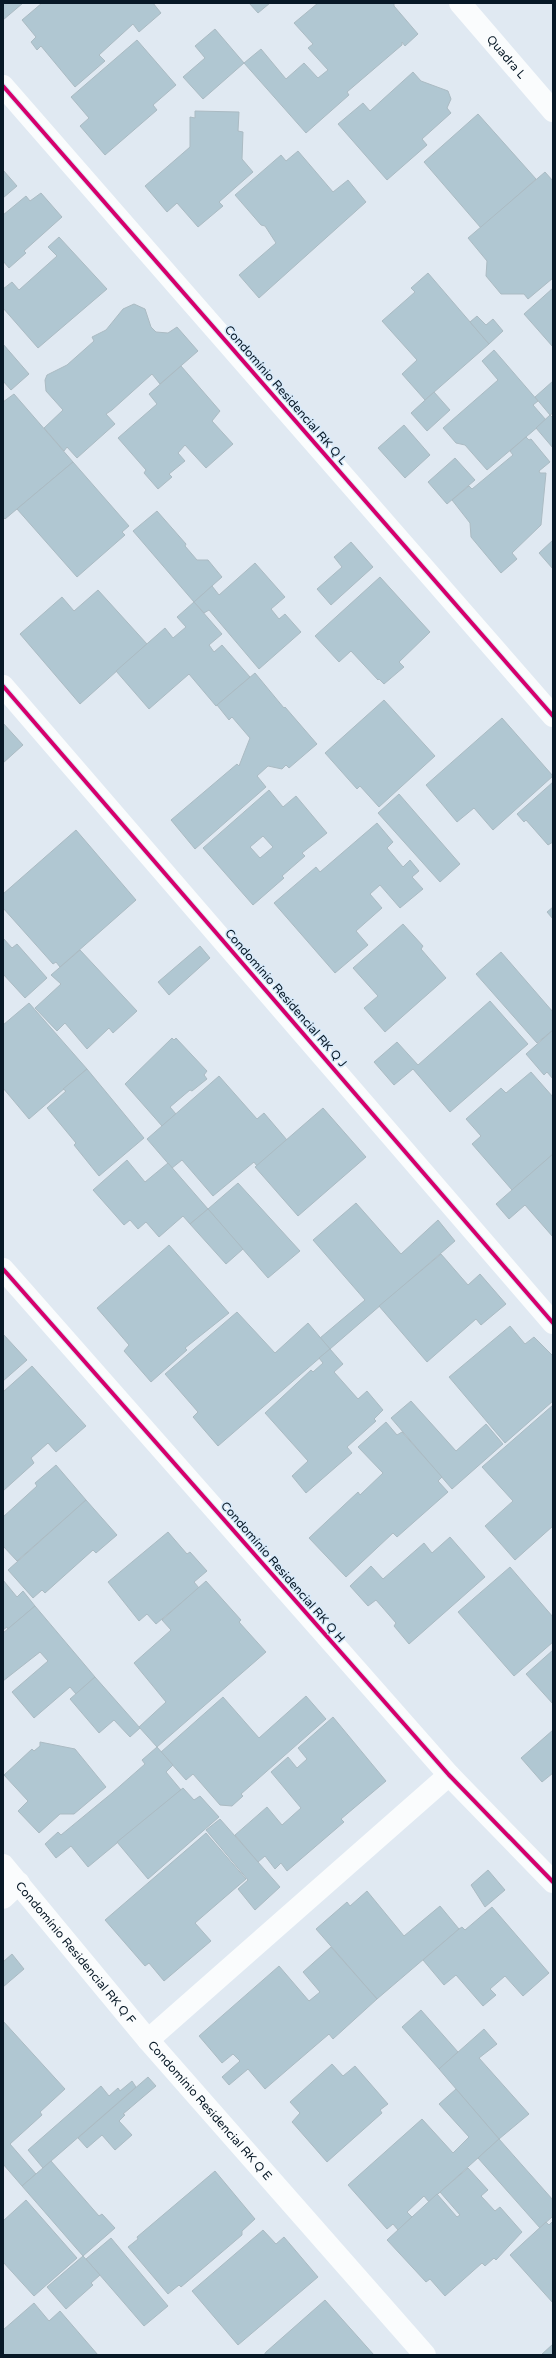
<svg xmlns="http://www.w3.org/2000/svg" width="556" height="2358" viewBox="0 0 556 2358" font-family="'Varela Round',sans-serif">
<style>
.building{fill:#b0c7d2;stroke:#abbbc3;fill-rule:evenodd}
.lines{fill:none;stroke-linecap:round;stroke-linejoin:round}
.street{stroke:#fafcfd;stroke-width:22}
.cycleway-casing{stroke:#d8eafa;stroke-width:6}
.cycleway{stroke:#d6006c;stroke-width:4}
.labels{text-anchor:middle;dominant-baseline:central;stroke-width:3;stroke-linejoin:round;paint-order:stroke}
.street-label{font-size:12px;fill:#071826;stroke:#d8eafa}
</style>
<rect width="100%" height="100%" fill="#e0e9f2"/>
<!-- building -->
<g class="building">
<polygon points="3,3 23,3 3,20"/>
<polygon points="42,3 153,3 161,13 139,32 133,24 99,55 105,61 75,87 41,46 37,50 31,42 36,37 22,20"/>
<polygon points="249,3 270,3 258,13"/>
<polygon points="318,3 394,3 394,6 418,34 405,46 402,42 402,45 347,92 349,95 306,133 244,63 261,49 286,79 304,63 318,78 328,70 308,48 313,44 294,23"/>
<polygon points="215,29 244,63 203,99 183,77 205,58 195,46"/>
<polygon points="137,40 176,85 153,105 157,110 105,155 80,126 89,118 71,97"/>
<polygon points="413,72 421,81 448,91 451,99 447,108 451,113 422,139 427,145 387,180 338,124 363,103 370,111"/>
<polygon points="195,111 239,112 238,131 243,132 242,159 253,172 219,202 223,206 198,227 177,203 167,212 145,186 190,147 190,117 195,118"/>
<polygon points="478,114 536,179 481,228 424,162"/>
<polygon points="298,151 333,192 348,180 366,202 259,298 239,275 276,243 265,226 261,225 235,195 281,155 286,161"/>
<polygon points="3,170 17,186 3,198"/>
<polygon points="545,172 553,181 553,278 528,299 524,294 501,294 486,276 487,261 468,238"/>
<polygon points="41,193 62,217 24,251 26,253 9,268 3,261 3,215 26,196 30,201"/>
<polygon points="59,237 107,289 38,348 3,308 3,289 12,282 19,290 57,256 48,247"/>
<polygon points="428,273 489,344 425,400 402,374 417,360 382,321 415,292 411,288"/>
<polygon points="553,288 553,347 524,314"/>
<polygon points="134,304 145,309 151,327 156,332 168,333 177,327 198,351 160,384 152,374 112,410 106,414 115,424 77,458 67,447 64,451 44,428 63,410 46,391 45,380 47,375 67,365 94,341 92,337 106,330 123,309"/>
<polygon points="477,316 486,325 493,319 503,331 489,344 470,322"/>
<polygon points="3,344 29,374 11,390 3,381"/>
<polygon points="494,350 538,401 533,405 546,420 487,470 465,445 456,443 443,428 498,380 482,361"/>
<polygon points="181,366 220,411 212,421 233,444 206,468 185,445 178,453 185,461 169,474 172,477 158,489 144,473 146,470 118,438 157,404 149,394"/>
<polygon points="553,381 553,413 550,415 535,397"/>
<polygon points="434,392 450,410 427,431 411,413"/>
<polygon points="14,394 73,462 5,519 3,517 3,402"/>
<polygon points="550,415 553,418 553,448 536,428"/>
<polygon points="404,425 430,455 405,478 378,448"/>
<polygon points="526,437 529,440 531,439 550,462 539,471 540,473 546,473 541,525 512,553 517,559 501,573 471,537 470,523 452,500 469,486 472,489 513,455 510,451"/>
<polygon points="455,458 475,480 447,504 428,482"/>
<polygon points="73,462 129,526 122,532 125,535 77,577 17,509"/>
<polygon points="157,511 186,544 185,546 197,560 208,560 222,577 194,602 133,531"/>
<polygon points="553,540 553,569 539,553"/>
<polygon points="351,542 373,567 331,605 317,589 342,567 334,557"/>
<polygon points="255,563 285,597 271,609 279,619 285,614 301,632 259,669 209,610 204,613 194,602 212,586 219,595"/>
<polygon points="380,577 430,632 399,662 404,667 384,684 379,679 378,680 351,651 339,662 315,636"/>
<polygon points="98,590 147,644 80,704 20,634 62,597 74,611"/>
<polygon points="194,602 222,634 209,645 214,652 222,645 250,677 216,706 189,674 149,709 116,671 165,628 173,638 186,627 177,617"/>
<polygon points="255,673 284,708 285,707 317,744 289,768 286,765 282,769 268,766 257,776 266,787 195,849 171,820 237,764 239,766 250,738 232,717 229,720 217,705"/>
<polygon points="384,700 435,756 379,807 360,786 357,789 325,753"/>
<polygon points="502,718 553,776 493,830 474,808 457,822 426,785"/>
<polygon points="3,723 23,745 3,763"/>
<polygon points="553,782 553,842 548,845 526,820 524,822 517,814"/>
<path d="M 269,790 L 283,807 L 296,796 L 327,833 L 302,853 L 305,856 L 282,876 L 284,878 L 253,905 L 203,848 ZM 263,836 L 273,847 L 260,858 L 250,847 Z"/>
<polygon points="399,794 460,864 440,882 378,813"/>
<polygon points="377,823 393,842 387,848 403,867 410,860 419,871 412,877 423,889 400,908 380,885 370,894 382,908 356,931 368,945 335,973 274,903 316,867 320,872"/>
<polygon points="76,830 136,900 60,967 56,962 53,964 3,908 3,894"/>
<polygon points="553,907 553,919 547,912"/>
<polygon points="403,924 423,946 421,949 446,978 385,1032 364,1008 378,996 353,968"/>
<polygon points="3,938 12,948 17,944 47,978 25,998 3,974"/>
<polygon points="200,946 210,958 169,995 158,982"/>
<polygon points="80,950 137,1011 113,1033 109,1028 87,1049 65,1023 57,1031 35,1008 61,984 51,975"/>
<polygon points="501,952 553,1012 553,1030 537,1043 476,974"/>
<polygon points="490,1001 528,1044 450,1112 413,1069 394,1085 374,1062 397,1042 418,1065"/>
<polygon points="29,1003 87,1069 29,1119 3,1088 3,1025"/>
<polygon points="553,1030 553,1079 547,1072 544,1075 526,1054"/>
<polygon points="172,1038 174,1040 176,1038 207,1071 204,1075 207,1079 192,1091 190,1090 170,1107 176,1114 162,1126 125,1084"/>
<polygon points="87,1069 144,1138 99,1176 74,1145 76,1143 47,1108 66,1091 63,1089"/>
<polygon points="531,1072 553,1097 553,1154 512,1190 472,1144 481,1136 466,1119 501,1088 506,1093"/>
<polygon points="219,1076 257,1119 264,1113 287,1140 257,1166 254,1162 213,1196 182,1160 172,1168 147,1139"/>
<polygon points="323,1108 366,1157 298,1216 255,1167"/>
<polygon points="553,1154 553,1237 525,1205 509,1219 496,1204"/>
<polygon points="127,1160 145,1182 168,1163 208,1209 190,1224 183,1216 159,1237 146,1222 138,1229 130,1220 124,1225 93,1190"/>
<polygon points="238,1183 300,1251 268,1278 208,1209"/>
<polygon points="356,1203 401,1254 438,1220 455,1241 330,1349 320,1338 365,1300 313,1240"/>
<polygon points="208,1209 243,1249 226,1264 190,1224"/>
<polygon points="169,1245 229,1313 185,1348 187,1350 151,1382 124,1351 129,1345 97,1308"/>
<polygon points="441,1254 468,1285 480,1274 506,1304 481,1325 476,1319 427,1362 379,1306"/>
<polygon points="237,1312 275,1353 308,1323 330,1349 218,1446 193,1417 198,1412 165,1374"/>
<polygon points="510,1326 525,1344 534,1337 553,1356 553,1401 505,1443 449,1377"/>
<polygon points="3,1334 27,1360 3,1381"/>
<polygon points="330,1349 343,1364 334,1372 358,1399 367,1391 383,1410 374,1419 376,1421 347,1447 352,1453 306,1493 292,1476 308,1461 265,1413 311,1370 313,1372 323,1363 319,1358"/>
<polygon points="32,1366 86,1426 56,1452 48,1443 31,1458 34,1463 3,1491 3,1392"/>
<polygon points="411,1401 456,1451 486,1424 503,1444 452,1489 391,1418"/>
<polygon points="553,1405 553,1526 515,1560 485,1526 513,1501 482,1467"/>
<polygon points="386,1422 397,1435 402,1432 442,1477 438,1481 448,1492 397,1537 393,1533 346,1577 309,1538 358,1492 360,1495 383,1473 358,1447"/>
<polygon points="56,1465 86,1500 17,1561 3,1546 3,1517 37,1486 35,1483"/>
<polygon points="86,1500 117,1535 96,1553 93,1550 45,1593 42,1590 33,1598 8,1570"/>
<polygon points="168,1532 187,1554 190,1552 207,1571 194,1582 199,1588 156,1624 147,1614 139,1621 108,1582"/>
<polygon points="450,1537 485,1577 409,1644 394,1626 396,1623 376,1600 368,1606 350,1586 371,1566 383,1579 424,1543 432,1553"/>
<polygon points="510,1567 553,1617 553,1642 514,1676 458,1612"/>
<polygon points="3,1580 17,1597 23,1591 35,1606 8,1629 7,1627 3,1630"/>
<polygon points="206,1581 241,1620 239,1622 266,1652 157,1747 139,1727 166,1702 134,1663 171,1630 162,1620"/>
<polygon points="35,1606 95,1677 76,1694 70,1687 34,1718 12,1692 48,1661 40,1652 3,1681 3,1633"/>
<polygon points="553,1650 553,1704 526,1674"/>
<polygon points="95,1677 140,1728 130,1737 114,1720 99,1733 70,1699"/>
<polygon points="306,1696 326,1719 241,1794 243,1796 232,1806 220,1805 193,1774 186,1780 161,1752 223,1697 259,1738"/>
<polygon points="333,1717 386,1781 341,1819 344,1822 287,1871 281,1863 275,1869 265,1856 258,1862 235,1835 267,1807 282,1825 301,1808 271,1772 288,1757 297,1768 307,1759 298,1748"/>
<polygon points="553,1730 553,1773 542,1782 521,1758"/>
<polygon points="40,1742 75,1749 106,1787 74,1814 60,1814 39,1833 18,1811 28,1801 4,1775 32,1749 34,1751 40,1746"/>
<polygon points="157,1747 173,1765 166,1772 181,1790 88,1867 71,1846 56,1858 45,1844 58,1832 61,1835 112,1793 145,1764 142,1760"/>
<polygon points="183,1788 194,1800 200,1796 219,1817 148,1879 117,1842"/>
<polygon points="220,1819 280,1887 255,1910 238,1889 248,1880 206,1830"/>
<polygon points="206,1833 246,1879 195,1923 211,1941 164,1981 149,1963 145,1966 105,1920"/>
<polygon points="488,1870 505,1890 485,1907 471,1885"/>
<polygon points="367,1891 404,1936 440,1906 459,1929 377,1999 316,1929 347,1902 350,1906"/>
<polygon points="492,1907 549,1973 523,1996 505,1976 490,1989 496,1995 483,2006 456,1975 444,1985 423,1960 459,1929 462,1927 465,1930"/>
<polygon points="331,1947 377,1999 333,2039 329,2034 265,2089 248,2069 229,2085 222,2077 240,2061 233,2054 222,2063 199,2036 279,1966 309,2001 320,1992 303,1972"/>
<polygon points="12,1954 24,1969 3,1987 3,1962"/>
<polygon points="421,2010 458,2052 439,2069 402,2027"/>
<polygon points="3,2021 65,2089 40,2112 42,2115 10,2144 36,2174 22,2186 3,2164"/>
<polygon points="484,2029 497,2044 479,2058 529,2114 499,2139 439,2069"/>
<polygon points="332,2064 343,2076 355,2066 388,2104 380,2110 382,2113 327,2162 292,2122 300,2113 290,2102"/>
<polygon points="148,2077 156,2086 123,2114 125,2115 119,2121 132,2135 115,2150 102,2135 87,2148 78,2138"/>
<polygon points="132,2081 136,2087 43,2168 28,2150 101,2086 109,2096 118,2088 120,2091"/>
<polygon points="456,2089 499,2139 429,2202 424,2196 407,2212 412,2217 398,2230 393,2224 387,2229 348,2185 422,2119 453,2153 469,2137 439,2104"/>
<polygon points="499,2139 553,2200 553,2216 540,2228 478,2158"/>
<polygon points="51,2161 99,2216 102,2214 115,2228 83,2256 22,2186"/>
<polygon points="468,2168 488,2190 481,2196 495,2211 500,2207 522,2232 496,2260 494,2258 485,2266 482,2263 445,2296 430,2279 426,2282 387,2240 437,2194 457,2217 460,2215 440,2192"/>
<polygon points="215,2171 255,2219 242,2231 242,2235 181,2287 179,2285 168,2294 128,2247 138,2239 137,2237"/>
<polygon points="26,2200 77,2258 34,2296 3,2262 3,2221"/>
<polygon points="553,2221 553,2303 510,2255 546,2222 549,2225"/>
<polygon points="263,2230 276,2244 284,2237 318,2277 238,2345 192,2291"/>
<polygon points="111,2238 168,2306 144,2326 86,2259"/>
<polygon points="83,2256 100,2275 91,2283 93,2285 66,2309 47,2287"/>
<polygon points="325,2300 374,2355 264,2355 266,2352"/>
<polygon points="34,2303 49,2321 60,2311 98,2355 3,2355 3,2330"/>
<polygon points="553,2344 553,2355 541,2355"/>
</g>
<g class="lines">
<!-- street -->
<g class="street">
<path id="s1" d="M 460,3 L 553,111"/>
<polyline points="3,86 553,716"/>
<polyline points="3,686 553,1323"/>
<polyline points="3,1269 449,1775 553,1882"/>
<path id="s2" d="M 3,1865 L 148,2040 L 425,2355"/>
<polyline points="3,1898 19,1883"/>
<polyline points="148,2040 449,1775"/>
</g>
<!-- cycleway casing -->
<g class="cycleway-casing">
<g id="cycleway">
<polyline points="3,86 553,716"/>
<polyline points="3,686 553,1323"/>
<polyline points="3,1269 449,1775 553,1882"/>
</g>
</g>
<!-- cycleway -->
<use href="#cycleway" class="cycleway"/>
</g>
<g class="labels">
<!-- street labels -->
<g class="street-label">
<text stroke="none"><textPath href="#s1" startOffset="71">Quadra L</textPath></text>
<text transform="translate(286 395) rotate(49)">Condomínio Residencial RK Q L</text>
<text transform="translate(286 998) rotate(49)">Condomínio Residencial RK Q J</text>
<text transform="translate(283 1572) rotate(49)">Condomínio Residencial RK Q H</text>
<text stroke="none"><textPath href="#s2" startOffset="114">Condomínio Residencial RK Q F</textPath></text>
<text stroke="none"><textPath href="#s2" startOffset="321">Condomínio Residencial RK Q E</textPath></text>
</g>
</g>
<!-- border -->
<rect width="556" height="2358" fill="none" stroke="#071826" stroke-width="8"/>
</svg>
